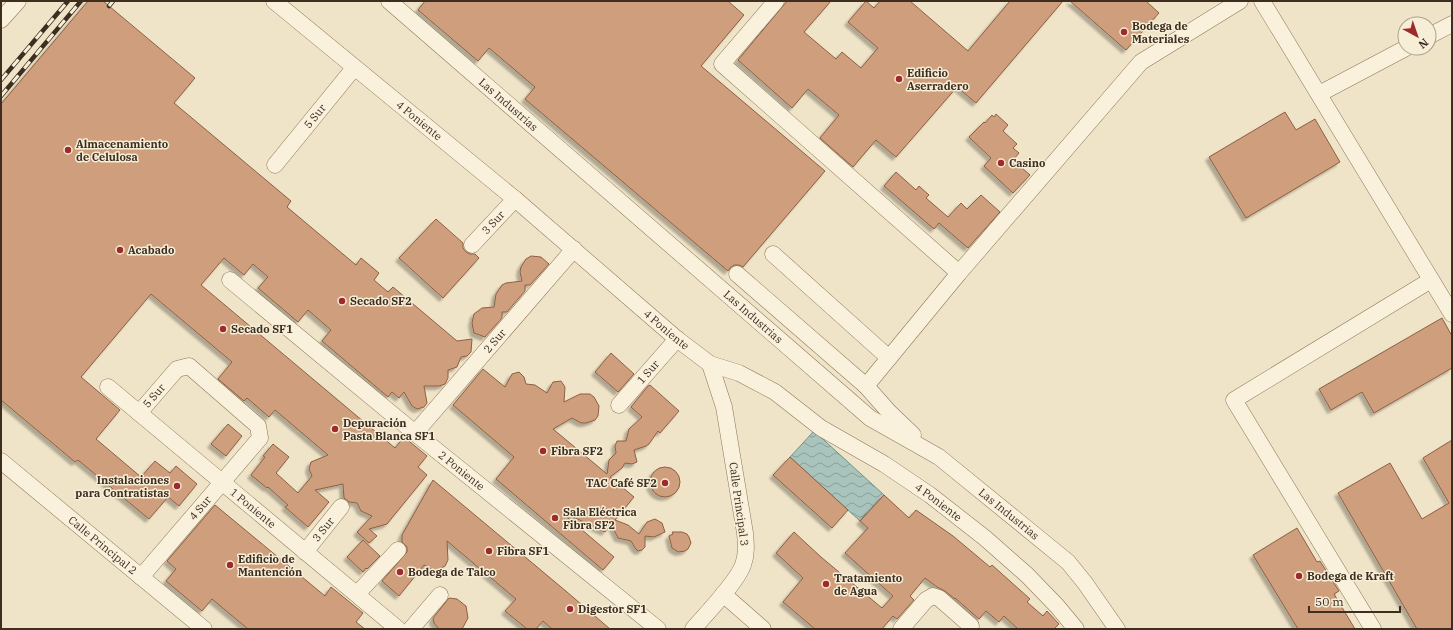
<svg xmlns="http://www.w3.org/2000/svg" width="1453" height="630" viewBox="0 0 1453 630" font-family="'IBM Plex Serif',serif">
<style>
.water{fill:url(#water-waves);stroke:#6f938a}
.building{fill:#cf9f7d;stroke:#8d5f41;filter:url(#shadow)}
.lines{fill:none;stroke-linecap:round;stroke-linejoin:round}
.minor-casing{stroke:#8d765c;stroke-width:17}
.minor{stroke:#faf1dc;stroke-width:16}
.rail-casing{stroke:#3d2e20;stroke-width:4.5}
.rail{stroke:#f7eed8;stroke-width:3;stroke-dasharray:9;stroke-linecap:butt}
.poi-dot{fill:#9e2a2b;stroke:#f7eed8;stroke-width:1.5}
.labels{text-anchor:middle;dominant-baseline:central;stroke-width:3;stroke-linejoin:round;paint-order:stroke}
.poi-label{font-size:11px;font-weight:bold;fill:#3d2e20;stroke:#f7eed8;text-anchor:start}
.street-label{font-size:11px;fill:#3d2e20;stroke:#f7eed8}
</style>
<defs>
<pattern id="water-waves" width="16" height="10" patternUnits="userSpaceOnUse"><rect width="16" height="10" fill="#a9c4bc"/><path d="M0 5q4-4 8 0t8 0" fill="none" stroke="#8ba098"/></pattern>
<filter id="shadow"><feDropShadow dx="-3.5" dy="3.5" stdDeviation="1" flood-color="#0004"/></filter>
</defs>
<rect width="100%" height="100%" fill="#f0e4c8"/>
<!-- water -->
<polygon class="water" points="814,431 884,495 860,521 790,457"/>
<!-- building -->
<g class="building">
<polygon points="88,1 103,1 195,78 174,103 291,201 287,207 356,265 361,258 379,273 374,280 388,292 393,287 457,341 472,339 471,352 467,356 461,357 457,367 448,370 448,378 445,384 439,386 424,386 427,403 424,407 417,409 412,406 404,392 399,398 392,392 388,397 322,341 331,330 308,310 298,322 258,288 268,277 253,264 244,275 224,258 201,285 395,448 404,437 427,456 418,467 427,475 387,524 369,529 377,536 369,543 357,532 372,516 361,511 357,503 349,502 344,498 343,484 315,490 329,502 308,527 285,507 288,505 268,487 267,488 251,475 265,457 263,456 273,444 289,457 276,473 298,493 312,476 309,469 311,462 328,455 275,410 269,417 247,398 244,401 218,379 232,362 151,294 81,377 120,410 96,439 141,477 155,461 170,473 176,466 197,484 179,506 168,497 149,519 78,460 75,462 1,400 1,104"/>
<polygon points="425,1 728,1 744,15 701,66 825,171 743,267 739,265 734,265 730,268 728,271 525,99 535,87 489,48 478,61 418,10"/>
<polygon points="787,1 831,1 804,32 836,59 842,52 861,68 878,48 848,22 866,1 874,8 880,1 910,1 968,51 1010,1 1063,1 976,103 957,87 896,157 876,140 853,167 820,138 839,115 808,89 792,108 738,60"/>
<polygon points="1070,1 1146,1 1159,13 1126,50"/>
<polygon points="1285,112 1296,130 1315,119 1340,162 1246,218 1209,157"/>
<polygon points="996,114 1008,125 1003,131 1017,144 1013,148 1019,153 1013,160 1030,175 1013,193 984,166 991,158 969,137 984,122 985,123 992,115 994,117"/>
<polygon points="896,172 916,190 919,186 929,195 926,198 948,217 961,203 967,209 981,195 1000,212 968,248 939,223 934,229 884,186"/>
<polygon points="436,219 463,243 463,248 466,252 470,254 475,254 479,258 443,298 399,258"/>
<polygon points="531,256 541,257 549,264 530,285 525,285 525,291 507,312 502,312 502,318 485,337 474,333 472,323 474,314 482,308 494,307 496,294 502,285 506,283 522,281 520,272 521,267 526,259"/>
<polygon points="1442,318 1452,336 1452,368 1374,413 1362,392 1331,410 1319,389"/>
<polygon points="611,353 634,374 618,392 595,372"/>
<polygon points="483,369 505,387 512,374 519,372 524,377 526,384 535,385 547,393 553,382 561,381 565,387 564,402 580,394 590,394 594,397 599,406 598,416 595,420 586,423 581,423 572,418 553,429 607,474 609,460 616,453 615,446 617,441 626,441 629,429 642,417 631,407 648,386 650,385 679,411 660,433 658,431 649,444 646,446 634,450 637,462 632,464 625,463 622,468 610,477 634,497 615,520 628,525 639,534 647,522 655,519 662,523 665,532 654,537 645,536 645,547 642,550 638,551 635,548 631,541 618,538 611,524 605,532 563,512 562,513 614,557 603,570 496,479 514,457 453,405"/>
<polygon points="228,424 242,436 226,456 211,444"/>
<polygon points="1452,440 1452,629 1417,629 1338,493 1390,463 1422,519 1449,503 1423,458"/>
<polygon points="790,457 848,510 832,528 773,475"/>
<circle cx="665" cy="482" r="15"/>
<polygon points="433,480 567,592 610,629 552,629 543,621 536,629 527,629 505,611 516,599 447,541 448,560 445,566 437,570 433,570 424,565 399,596 382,581 407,552 407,547 402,542 402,535"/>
<polygon points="884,495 909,518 916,510 953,536 990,567 992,565 1030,599 1027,602 1043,616 1047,611 1059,624 1054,629 1018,629 1004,616 999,622 986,611 979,619 955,598 955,599 945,591 937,587 925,578 910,596 914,600 897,619 893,616 882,629 815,629 783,602 803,578 776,553 794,532 821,557 882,608 893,596 845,553 868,528 860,521"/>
<polygon points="215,505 325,596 331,587 363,613 356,622 365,629 248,629 212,599 202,611 166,581 176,569 167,561"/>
<polygon points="1297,528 1317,562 1320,561 1339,591 1334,594 1355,629 1298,629 1253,555"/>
<polygon points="672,532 682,532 687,534 689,537 691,543 688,549 685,551 678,552 672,548 669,536 673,534"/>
<polygon points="363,540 380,556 367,569 366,568 363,572 347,557"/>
<polygon points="449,598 457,599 466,606 468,618 462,629 439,629 434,623 433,618"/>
</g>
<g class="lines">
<!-- minor casing -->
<g class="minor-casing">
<g id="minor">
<path id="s1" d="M 274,1 L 515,199 L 677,339 L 710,364 L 739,373 L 775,392 L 821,428 L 884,464 L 930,495 L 985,538 L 1027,575 L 1057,606 L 1076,629"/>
<path id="s2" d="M 389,1 L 870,418 L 939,457 L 1068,562 L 1085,583 L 1117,629"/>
<polyline points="776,1 722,64 959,273"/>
<polyline points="1262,1 1452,314"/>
<polyline points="1,20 18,1"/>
<polyline points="1429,36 1452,24"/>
<polyline points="1319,94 1406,48"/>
<path id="s3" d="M 275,165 L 354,68"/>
<path id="s4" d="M 472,245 L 515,199"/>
<polyline points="773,254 889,358"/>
<polyline points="737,274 866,386"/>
<path id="s5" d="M 230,280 L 415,433 L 658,629"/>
<path id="s6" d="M 108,387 L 398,629"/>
<path id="s7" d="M 619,405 L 677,339"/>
<path id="s8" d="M 139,413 L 177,369 L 189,366 L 258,426 L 260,438 L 141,577"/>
<path id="s9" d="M 415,433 L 574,249"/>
<polyline points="913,435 889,412 866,386 959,273 1141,62 1240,1"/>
<path id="s10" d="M 1,461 L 204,629"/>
<path id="s11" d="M 305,552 L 341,507"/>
<polyline points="357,594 398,550"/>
<polyline points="723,594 763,629"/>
<polyline points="411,629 440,595"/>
<path d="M 693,629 C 706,614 737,582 743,565 C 747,554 746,544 745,533 L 724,407 L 710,364"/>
<polyline points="901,629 926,600 933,596 939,598 971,626"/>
<polyline points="1373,629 1234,400 1431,280"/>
</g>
</g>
<!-- minor -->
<use href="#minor" class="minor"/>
<!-- rail casing -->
<g class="rail-casing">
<g id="rail">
<polyline points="109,6 113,1"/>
<polyline points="1,80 68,1"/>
<polyline points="1,96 81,1"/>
</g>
</g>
<!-- rail -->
<use href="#rail" class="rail"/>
</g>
<!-- markers -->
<g class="poi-dot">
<circle cx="1124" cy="32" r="4"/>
<circle cx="899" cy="79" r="4"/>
<circle cx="68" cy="150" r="4"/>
<circle cx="1001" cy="163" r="4"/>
<circle cx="120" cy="250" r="4"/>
<circle cx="342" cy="301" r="4"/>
<circle cx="223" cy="329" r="4"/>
<circle cx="335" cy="429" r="4"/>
<circle cx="543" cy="451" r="4"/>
<circle cx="665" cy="483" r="4"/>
<circle cx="177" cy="486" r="4"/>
<circle cx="555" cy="518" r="4"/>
<circle cx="489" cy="551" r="4"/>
<circle cx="230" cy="565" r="4"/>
<circle cx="400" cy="572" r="4"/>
<circle cx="1299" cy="576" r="4"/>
<circle cx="826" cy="584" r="4"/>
<circle cx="570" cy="609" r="4"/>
</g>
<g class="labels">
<!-- poi labels -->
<g class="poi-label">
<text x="1132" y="26">Bodega de<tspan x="1132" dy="13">Materiales</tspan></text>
<text x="907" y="73">Edificio<tspan x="907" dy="13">Aserradero</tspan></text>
<text x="76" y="144">Almacenamiento<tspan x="76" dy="13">de Celulosa</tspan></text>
<text x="1009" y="163">Casino</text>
<text x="128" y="250">Acabado</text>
<text x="350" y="301">Secado SF2</text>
<text x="231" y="329">Secado SF1</text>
<text x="343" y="423">Depuración<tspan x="343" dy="13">Pasta Blanca SF1</tspan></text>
<text x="551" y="451">Fibra SF2</text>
<text x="169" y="480" text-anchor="end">Instalaciones<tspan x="169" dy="13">para Contratistas</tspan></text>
<text x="657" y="483" text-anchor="end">TAC Café SF2</text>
<text x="563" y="512">Sala Eléctrica<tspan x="563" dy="13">Fibra SF2</tspan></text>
<text x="497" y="551">Fibra SF1</text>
<text x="238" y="559">Edificio de<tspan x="238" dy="13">Mantención</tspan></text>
<text x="408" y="572">Bodega de Talco</text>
<text x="1307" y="576">Bodega de Kraft</text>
<text x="834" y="578">Tratamiento<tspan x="834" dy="13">de Agua</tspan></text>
<text x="578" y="609">Digestor SF1</text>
</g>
<!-- street labels -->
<g class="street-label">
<text stroke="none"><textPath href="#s2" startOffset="158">Las Industrias</textPath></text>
<text stroke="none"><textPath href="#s3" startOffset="63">5 Sur</textPath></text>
<text stroke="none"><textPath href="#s1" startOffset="188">4 Poniente</textPath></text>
<text stroke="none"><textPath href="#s4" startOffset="31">3 Sur</textPath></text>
<text stroke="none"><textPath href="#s2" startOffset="482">Las Industrias</textPath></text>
<text stroke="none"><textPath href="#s1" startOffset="512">4 Poniente</textPath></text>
<text stroke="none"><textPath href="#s9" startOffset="122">2 Sur</textPath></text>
<text stroke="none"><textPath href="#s7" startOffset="44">1 Sur</textPath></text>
<text stroke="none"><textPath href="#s8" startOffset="23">5 Sur</textPath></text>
<text stroke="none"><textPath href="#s5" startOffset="300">2 Poniente</textPath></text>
<text stroke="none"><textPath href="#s1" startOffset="836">4 Poniente</textPath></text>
<text transform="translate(739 504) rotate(82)">Calle Principal 3</text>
<text transform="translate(200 508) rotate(-50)">4 Sur</text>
<text stroke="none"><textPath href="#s6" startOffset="189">1 Poniente</textPath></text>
<text stroke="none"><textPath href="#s2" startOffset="806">Las Industrias</textPath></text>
<text stroke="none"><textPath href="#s11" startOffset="29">3 Sur</textPath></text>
<text stroke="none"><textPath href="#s10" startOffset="132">Calle Principal 2</textPath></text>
</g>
</g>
<!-- border -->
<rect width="1453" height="630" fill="none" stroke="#3d2e20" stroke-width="4"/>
<!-- north arrow -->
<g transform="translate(1417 36) rotate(140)"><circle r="19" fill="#f7eed8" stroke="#ada18e"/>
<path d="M0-3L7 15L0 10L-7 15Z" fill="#9e2a2b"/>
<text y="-6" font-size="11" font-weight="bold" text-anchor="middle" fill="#3d2e20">N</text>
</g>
<!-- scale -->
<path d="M1309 606v6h91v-6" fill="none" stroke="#3d2e20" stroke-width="2"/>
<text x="1315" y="606" font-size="12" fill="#3d2e20" stroke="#f7eed8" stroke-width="3" paint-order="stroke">50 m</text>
</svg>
